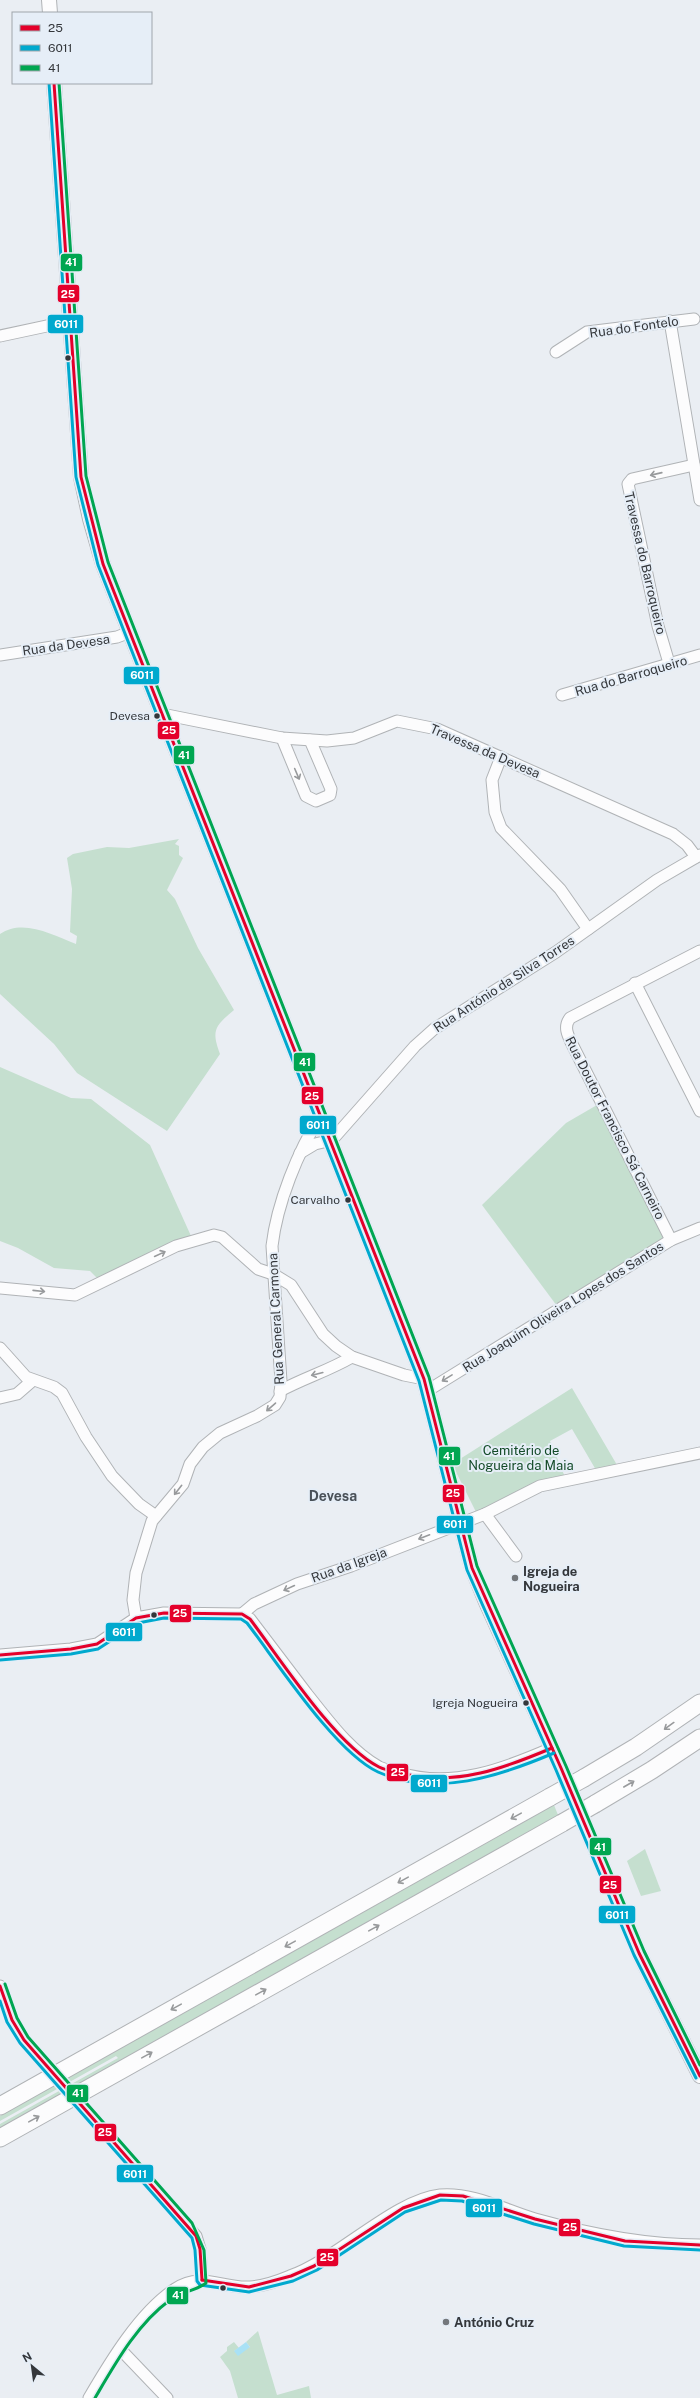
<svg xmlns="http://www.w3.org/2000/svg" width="700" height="2398" viewBox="0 0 700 2398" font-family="'Public Sans',sans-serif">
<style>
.green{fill:#c5dfcf}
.water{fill:#a9e1f5}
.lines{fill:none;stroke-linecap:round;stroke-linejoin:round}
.minor-casing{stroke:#b0b3b6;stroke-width:13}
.major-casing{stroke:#b0b3b6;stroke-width:16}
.highway-casing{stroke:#b0b3b6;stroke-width:19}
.minor{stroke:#fcfcfd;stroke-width:11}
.major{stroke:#fcfcfd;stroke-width:14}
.highway{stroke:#fcfcfd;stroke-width:17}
.minor-bridge-casing{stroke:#b0b3b6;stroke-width:13;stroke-linecap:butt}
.highway-bridge-casing{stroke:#b0b3b6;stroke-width:19;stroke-linecap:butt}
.minor-bridge{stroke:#fcfcfd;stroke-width:11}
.highway-bridge{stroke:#fcfcfd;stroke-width:17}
.bus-1-casing{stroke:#e6eef7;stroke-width:6}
.bus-2-casing{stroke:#e6eef7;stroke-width:6}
.bus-3-casing{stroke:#e6eef7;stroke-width:6}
.bus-1{stroke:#e4002b;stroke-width:3}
.bus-2{stroke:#00a9ce;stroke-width:3}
.bus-3{stroke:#00a651;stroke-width:3}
.oneway{stroke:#989a9c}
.bus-dot{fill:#34373b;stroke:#e6eef7;stroke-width:1.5}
.poi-dot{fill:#74777b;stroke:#e6eef7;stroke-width:1.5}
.labels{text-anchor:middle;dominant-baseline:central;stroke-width:4;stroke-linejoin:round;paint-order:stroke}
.bus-label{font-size:12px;fill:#34373b;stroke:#e6eef7;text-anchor:end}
.street-label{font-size:13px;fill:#34373b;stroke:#e6eef7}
.park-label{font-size:13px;fill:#144b28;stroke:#e6eef7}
.poi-label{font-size:13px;font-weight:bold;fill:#34373b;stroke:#e6eef7;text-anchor:start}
.neighbourhood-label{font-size:14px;font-weight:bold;fill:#4a5158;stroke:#e6eef7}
.line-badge{stroke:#e6eef7;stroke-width:1.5}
.badge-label{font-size:11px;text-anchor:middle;font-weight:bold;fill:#fff}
</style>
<rect width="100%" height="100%" fill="#eaeef3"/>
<!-- green -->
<g class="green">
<path d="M 179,839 L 175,844 L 179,846 L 179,855 L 183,858 L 167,890 L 175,899 L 198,948 L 234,1010 C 215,1026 211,1030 220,1054 L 167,1131 L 77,1073 L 54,1044 L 0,994 L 0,934 C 23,918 53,935 76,944 L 77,936 L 70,932 L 72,889 L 67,858 L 73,854 L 107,847 L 129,848 Z"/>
<polygon points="0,1067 71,1098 91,1099 150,1145 191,1236 98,1279 90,1271 54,1268 18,1248 0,1241"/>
<polygon points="597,1105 664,1236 660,1242 557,1306 482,1205 566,1123"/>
<polygon points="572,1388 617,1465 596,1470 572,1429 550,1441 565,1477 476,1512 452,1464"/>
<polygon points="554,1805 558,1815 0,2128 0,2124 118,2058 116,2056 0,2121 0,2116"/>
<polygon points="645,1849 661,1891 641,1896 627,1861"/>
<polygon points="258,2331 277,2395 309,2386 311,2398 238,2398 230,2371 220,2357 227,2351 227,2347 234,2342 239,2348 234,2351 250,2347 246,2342"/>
</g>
<!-- water -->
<polygon class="water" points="246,2342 250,2347 238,2356 234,2351"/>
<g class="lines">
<!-- minor casing -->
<g class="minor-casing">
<g id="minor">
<polyline points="670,321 700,500"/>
<polyline points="0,336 70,321"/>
<polyline points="556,352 587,332 694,319"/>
<polyline points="0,655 117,637 130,632"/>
<polyline points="669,663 658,626 628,484 632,479 694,465"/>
<polyline points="562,695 700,655"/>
<polyline points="162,714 282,738 327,741 354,738 397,721 437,729 673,834 687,845 696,857"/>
<polyline points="282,738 306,796 316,801 330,795 331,789 310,740"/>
<polyline points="501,757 492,780 495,812 501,828 560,889 588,929"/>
<polyline points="635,983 700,1111"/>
<polyline points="300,1153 315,1144 332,1140 415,1046 434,1029 556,952 657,880 700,855"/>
<path d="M 671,1240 L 573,1046 C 568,1036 563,1027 570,1018 L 700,951"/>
<polyline points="0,1288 75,1295 176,1246 214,1235 222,1237 258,1269 273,1274 291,1285 323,1334 336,1346 352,1357 404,1375 424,1379"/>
<polyline points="0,1348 26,1377 54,1387 62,1393 86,1437 112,1476 139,1504 156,1516"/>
<path d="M 280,1391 C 304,1378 328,1371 352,1357"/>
<polyline points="427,1391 671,1240 700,1228"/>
<polyline points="0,1398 17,1394 32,1381"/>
<polyline points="485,1514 516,1556"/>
<polyline points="242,1614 254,1604 297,1584 351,1566 485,1514 540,1486 700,1453"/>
<path d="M 136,1618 L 133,1600 L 136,1573 L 152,1521 L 183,1484 L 190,1464 L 203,1447 L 220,1433 L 257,1416 L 275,1405 L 280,1397 L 281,1381 L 272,1246 C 277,1203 298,1151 321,1115"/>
<path d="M 0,1655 L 71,1649 L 97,1644 L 136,1618 L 164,1613 L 242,1614 L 250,1619 C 269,1644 288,1669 307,1694 C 328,1720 349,1750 379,1767 C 385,1770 393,1771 400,1773 C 452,1789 504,1769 552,1748"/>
<path d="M 0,1986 C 6,2012 19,2034 36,2054"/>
<polyline points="94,2119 196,2236 200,2249 202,2280"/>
<polyline points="121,2350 167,2398"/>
<path d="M 89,2398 C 110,2362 140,2312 175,2289 C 202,2271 222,2289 250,2287 C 263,2286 278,2281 290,2276 C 338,2259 394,2200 440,2195 C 472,2192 505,2210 535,2219 C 589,2234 643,2245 700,2245"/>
</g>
</g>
<!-- major casing -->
<g class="major-casing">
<g id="major">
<polyline points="49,0 50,13"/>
<polyline points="54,83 81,477 90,519 103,564 424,1379 472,1568 486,1602 561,1768 639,1953 700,2076"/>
</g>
</g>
<!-- highway casing -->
<g class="highway-casing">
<g id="highway">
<polyline points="584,1778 636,1747 700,1703"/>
<polyline points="595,1804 652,1770 700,1738"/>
<polyline points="0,2106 550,1797"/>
<polyline points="0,2138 562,1823"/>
</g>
</g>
<!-- minor -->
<use href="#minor" class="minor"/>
<!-- major -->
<use href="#major" class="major"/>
<!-- highway -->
<use href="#highway" class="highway"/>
<!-- minor-bridge casing -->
<g class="minor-bridge-casing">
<polyline id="minor-bridge" points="36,2054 94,2119"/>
</g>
<!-- highway-bridge casing -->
<g class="highway-bridge-casing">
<g id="highway-bridge">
<polyline points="550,1797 584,1778"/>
<polyline points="562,1823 595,1804"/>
</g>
</g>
<!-- minor-bridge -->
<use href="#minor-bridge" class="minor-bridge"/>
<!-- highway-bridge -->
<use href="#highway-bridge" class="highway-bridge"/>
<!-- bus-1 casing -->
<g class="bus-1-casing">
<g id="bus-1">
<polyline points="54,83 81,477 103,564 424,1379 472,1568 561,1768 639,1953 700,2076"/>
<path d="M 0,1655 L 71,1649 L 97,1644 L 136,1618 L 164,1613 L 242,1614 L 250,1619 C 281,1660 335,1744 379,1767 C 387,1771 397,1772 405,1774 C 457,1786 505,1768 552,1748"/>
<polyline points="0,1986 12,2020 24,2040 196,2236 200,2249 202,2280"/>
<polyline points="202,2280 249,2287 291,2276 314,2266 403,2208 440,2195 463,2196 535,2219 625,2241 700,2245"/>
</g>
</g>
<!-- bus-2 casing -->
<g class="bus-2-casing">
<g id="bus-2">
<polyline points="49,83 76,477 98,565 419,1381 467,1570 556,1770 634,1955 696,2078"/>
<path d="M 0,1660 L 71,1654 L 98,1649 L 138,1623 L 164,1618 L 241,1619 L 247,1623 C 277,1662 335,1752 378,1772 C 436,1798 500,1776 554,1753"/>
<polyline points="0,2001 7,2022 20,2043 192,2238 195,2250 197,2281 200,2285 249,2292 293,2281 317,2270 405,2212 441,2200 462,2201 534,2224 624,2246 700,2250"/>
</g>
</g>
<!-- bus-3 casing -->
<g class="bus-3-casing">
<g id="bus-3">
<polyline points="59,83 86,476 108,562 429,1377 477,1566 566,1766 644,1951 700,2065"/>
<path d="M 5,1984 L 17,2018 L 28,2037 L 192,2223 L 204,2250 L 206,2283 C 198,2290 181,2292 170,2300 C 137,2324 115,2364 95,2398"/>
</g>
</g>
<!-- bus-1 -->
<use href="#bus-1" class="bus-1"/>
<!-- bus-2 -->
<use href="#bus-2" class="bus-2"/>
<!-- bus-3 -->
<use href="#bus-3" class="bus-3"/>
</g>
<!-- one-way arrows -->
<defs><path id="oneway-shaft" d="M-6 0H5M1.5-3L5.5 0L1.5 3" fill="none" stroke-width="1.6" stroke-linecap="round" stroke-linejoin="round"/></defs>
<g class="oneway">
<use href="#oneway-shaft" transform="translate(656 474) rotate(167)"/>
<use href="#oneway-shaft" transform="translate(297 774) rotate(67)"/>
<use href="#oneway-shaft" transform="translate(160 1254) rotate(-25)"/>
<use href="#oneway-shaft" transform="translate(39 1291) rotate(6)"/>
<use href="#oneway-shaft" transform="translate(317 1374) rotate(166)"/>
<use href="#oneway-shaft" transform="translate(447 1378) rotate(148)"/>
<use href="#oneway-shaft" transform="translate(271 1407) rotate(139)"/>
<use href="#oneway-shaft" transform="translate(178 1490) rotate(128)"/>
<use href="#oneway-shaft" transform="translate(424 1537) rotate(159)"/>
<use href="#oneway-shaft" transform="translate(289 1588) rotate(155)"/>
<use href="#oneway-shaft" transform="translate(669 1726) rotate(144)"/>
<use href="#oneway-shaft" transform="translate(629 1784) rotate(-30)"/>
<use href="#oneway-shaft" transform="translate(516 1816) rotate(151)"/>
<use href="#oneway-shaft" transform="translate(403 1880) rotate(151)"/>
<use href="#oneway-shaft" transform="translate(374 1928) rotate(-29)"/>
<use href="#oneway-shaft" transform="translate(290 1944) rotate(151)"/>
<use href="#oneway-shaft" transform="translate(261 1992) rotate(-29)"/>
<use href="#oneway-shaft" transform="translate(176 2007) rotate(151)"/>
<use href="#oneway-shaft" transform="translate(147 2055) rotate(-29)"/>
<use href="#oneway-shaft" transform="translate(34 2119) rotate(-29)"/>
</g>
<!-- markers -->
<g class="bus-dot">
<circle cx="68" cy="358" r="3.5"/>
<circle cx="157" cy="716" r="3.5"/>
<circle cx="348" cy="1200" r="3.5"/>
<circle cx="154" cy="1615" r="3.5"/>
<circle cx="526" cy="1703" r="3.5"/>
<circle cx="223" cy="2288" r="3.5"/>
</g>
<g class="poi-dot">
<circle cx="515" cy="1578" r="4"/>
<circle cx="446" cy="2322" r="4"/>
</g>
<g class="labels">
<!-- bus labels -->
<g class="bus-label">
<text x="150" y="716">Devesa</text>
<text x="340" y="1200">Carvalho</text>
<text x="518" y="1703">Igreja Nogueira</text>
</g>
<!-- street labels -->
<g class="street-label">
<text transform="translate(634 327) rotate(-8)">Rua do Fontelo</text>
<text transform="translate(645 563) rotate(77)">Travessa do Barroqueiro</text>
<text transform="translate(66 645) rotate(-8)">Rua da Devesa</text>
<text transform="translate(631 676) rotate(-16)">Rua do Barroqueiro</text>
<text transform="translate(485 751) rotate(23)">Travessa da Devesa</text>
<text transform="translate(504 984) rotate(-33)">Rua António da Silva Torres</text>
<text transform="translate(615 1128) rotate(63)">Rua Doutor Francisco Sá Carneiro</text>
<text transform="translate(563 1307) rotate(-32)">Rua Joaquim Oliveira Lopes dos Santos</text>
<text transform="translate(276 1319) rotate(-93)">Rua General Carmona</text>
<text transform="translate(349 1565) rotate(-20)">Rua da Igreja</text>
</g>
<!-- park labels -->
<g class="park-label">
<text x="521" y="1450">Cemitério de<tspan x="521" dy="15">Nogueira da Maia</tspan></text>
</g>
<!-- poi labels -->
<g class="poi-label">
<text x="523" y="1571">Igreja de<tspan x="523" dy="15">Nogueira</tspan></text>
<text x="454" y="2322">António Cruz</text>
</g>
<!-- neighbourhood labels -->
<g class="neighbourhood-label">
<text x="333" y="1496">Devesa</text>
</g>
</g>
<g class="line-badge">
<rect x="60" y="253" width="23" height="19" rx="4" fill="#00a651"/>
<rect x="57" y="284" width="23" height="19" rx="4" fill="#e4002b"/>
<rect x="47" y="314" width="37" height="20" rx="4" fill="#00a9ce"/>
<rect x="123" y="666" width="37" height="19" rx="4" fill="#00a9ce"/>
<rect x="157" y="721" width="23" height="19" rx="4" fill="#e4002b"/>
<rect x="173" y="745" width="22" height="20" rx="4" fill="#00a651"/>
<rect x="293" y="1052" width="23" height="20" rx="4" fill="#00a651"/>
<rect x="301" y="1086" width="23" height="19" rx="4" fill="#e4002b"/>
<rect x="299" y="1115" width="38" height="20" rx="4" fill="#00a9ce"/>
<rect x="438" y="1446" width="23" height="20" rx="4" fill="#00a651"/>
<rect x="442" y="1484" width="23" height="19" rx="4" fill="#e4002b"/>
<rect x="436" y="1515" width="38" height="19" rx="4" fill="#00a9ce"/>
<rect x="169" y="1604" width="23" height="19" rx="4" fill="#e4002b"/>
<rect x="105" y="1622" width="38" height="20" rx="4" fill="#00a9ce"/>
<rect x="386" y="1763" width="23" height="19" rx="4" fill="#e4002b"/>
<rect x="410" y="1774" width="38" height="19" rx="4" fill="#00a9ce"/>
<rect x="589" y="1837" width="23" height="19" rx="4" fill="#00a651"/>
<rect x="599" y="1875" width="23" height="19" rx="4" fill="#e4002b"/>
<rect x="598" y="1905" width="38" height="19" rx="4" fill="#00a9ce"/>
<rect x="66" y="2084" width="23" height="19" rx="4" fill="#00a651"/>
<rect x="94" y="2123" width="23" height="19" rx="4" fill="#e4002b"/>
<rect x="116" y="2164" width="38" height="19" rx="4" fill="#00a9ce"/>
<rect x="465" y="2198" width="38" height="20" rx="4" fill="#00a9ce"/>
<rect x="558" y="2218" width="23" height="19" rx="4" fill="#e4002b"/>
<rect x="316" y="2248" width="23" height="19" rx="4" fill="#e4002b"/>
<rect x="166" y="2286" width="23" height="19" rx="4" fill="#00a651"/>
</g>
<g class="badge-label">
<text x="71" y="266">41</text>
<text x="68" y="298">25</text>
<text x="66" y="328">6011</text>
<text x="142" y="679">6011</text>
<text x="169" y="734">25</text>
<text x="184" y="759">41</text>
<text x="305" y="1066">41</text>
<text x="312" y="1100">25</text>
<text x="318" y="1129">6011</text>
<text x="449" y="1460">41</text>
<text x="453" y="1497">25</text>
<text x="455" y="1528">6011</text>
<text x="180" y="1617">25</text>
<text x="124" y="1636">6011</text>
<text x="398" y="1776">25</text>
<text x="429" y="1787">6011</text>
<text x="600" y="1851">41</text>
<text x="610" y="1889">25</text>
<text x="617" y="1919">6011</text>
<text x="78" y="2097">41</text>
<text x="105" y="2136">25</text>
<text x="135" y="2178">6011</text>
<text x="484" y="2212">6011</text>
<text x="570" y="2231">25</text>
<text x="327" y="2261">25</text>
<text x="178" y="2299">41</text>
</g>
<!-- legend -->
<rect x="12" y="12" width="140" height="72" fill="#e6eef7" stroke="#9fa5ac"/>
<rect x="20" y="25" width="20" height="6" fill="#e4002b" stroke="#9fa5ac"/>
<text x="48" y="32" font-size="12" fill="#34373b">25</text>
<rect x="20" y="45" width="20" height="6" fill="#00a9ce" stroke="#9fa5ac"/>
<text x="48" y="52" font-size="12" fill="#34373b">6011</text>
<rect x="20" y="65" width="20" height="6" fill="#00a651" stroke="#9fa5ac"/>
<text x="48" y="72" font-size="12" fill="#34373b">41</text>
<!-- north arrow -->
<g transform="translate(32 2366) rotate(331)" stroke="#e6eef7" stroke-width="3" paint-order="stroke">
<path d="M0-3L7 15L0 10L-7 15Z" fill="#34373b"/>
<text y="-6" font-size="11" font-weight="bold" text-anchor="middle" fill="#34373b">N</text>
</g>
</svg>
